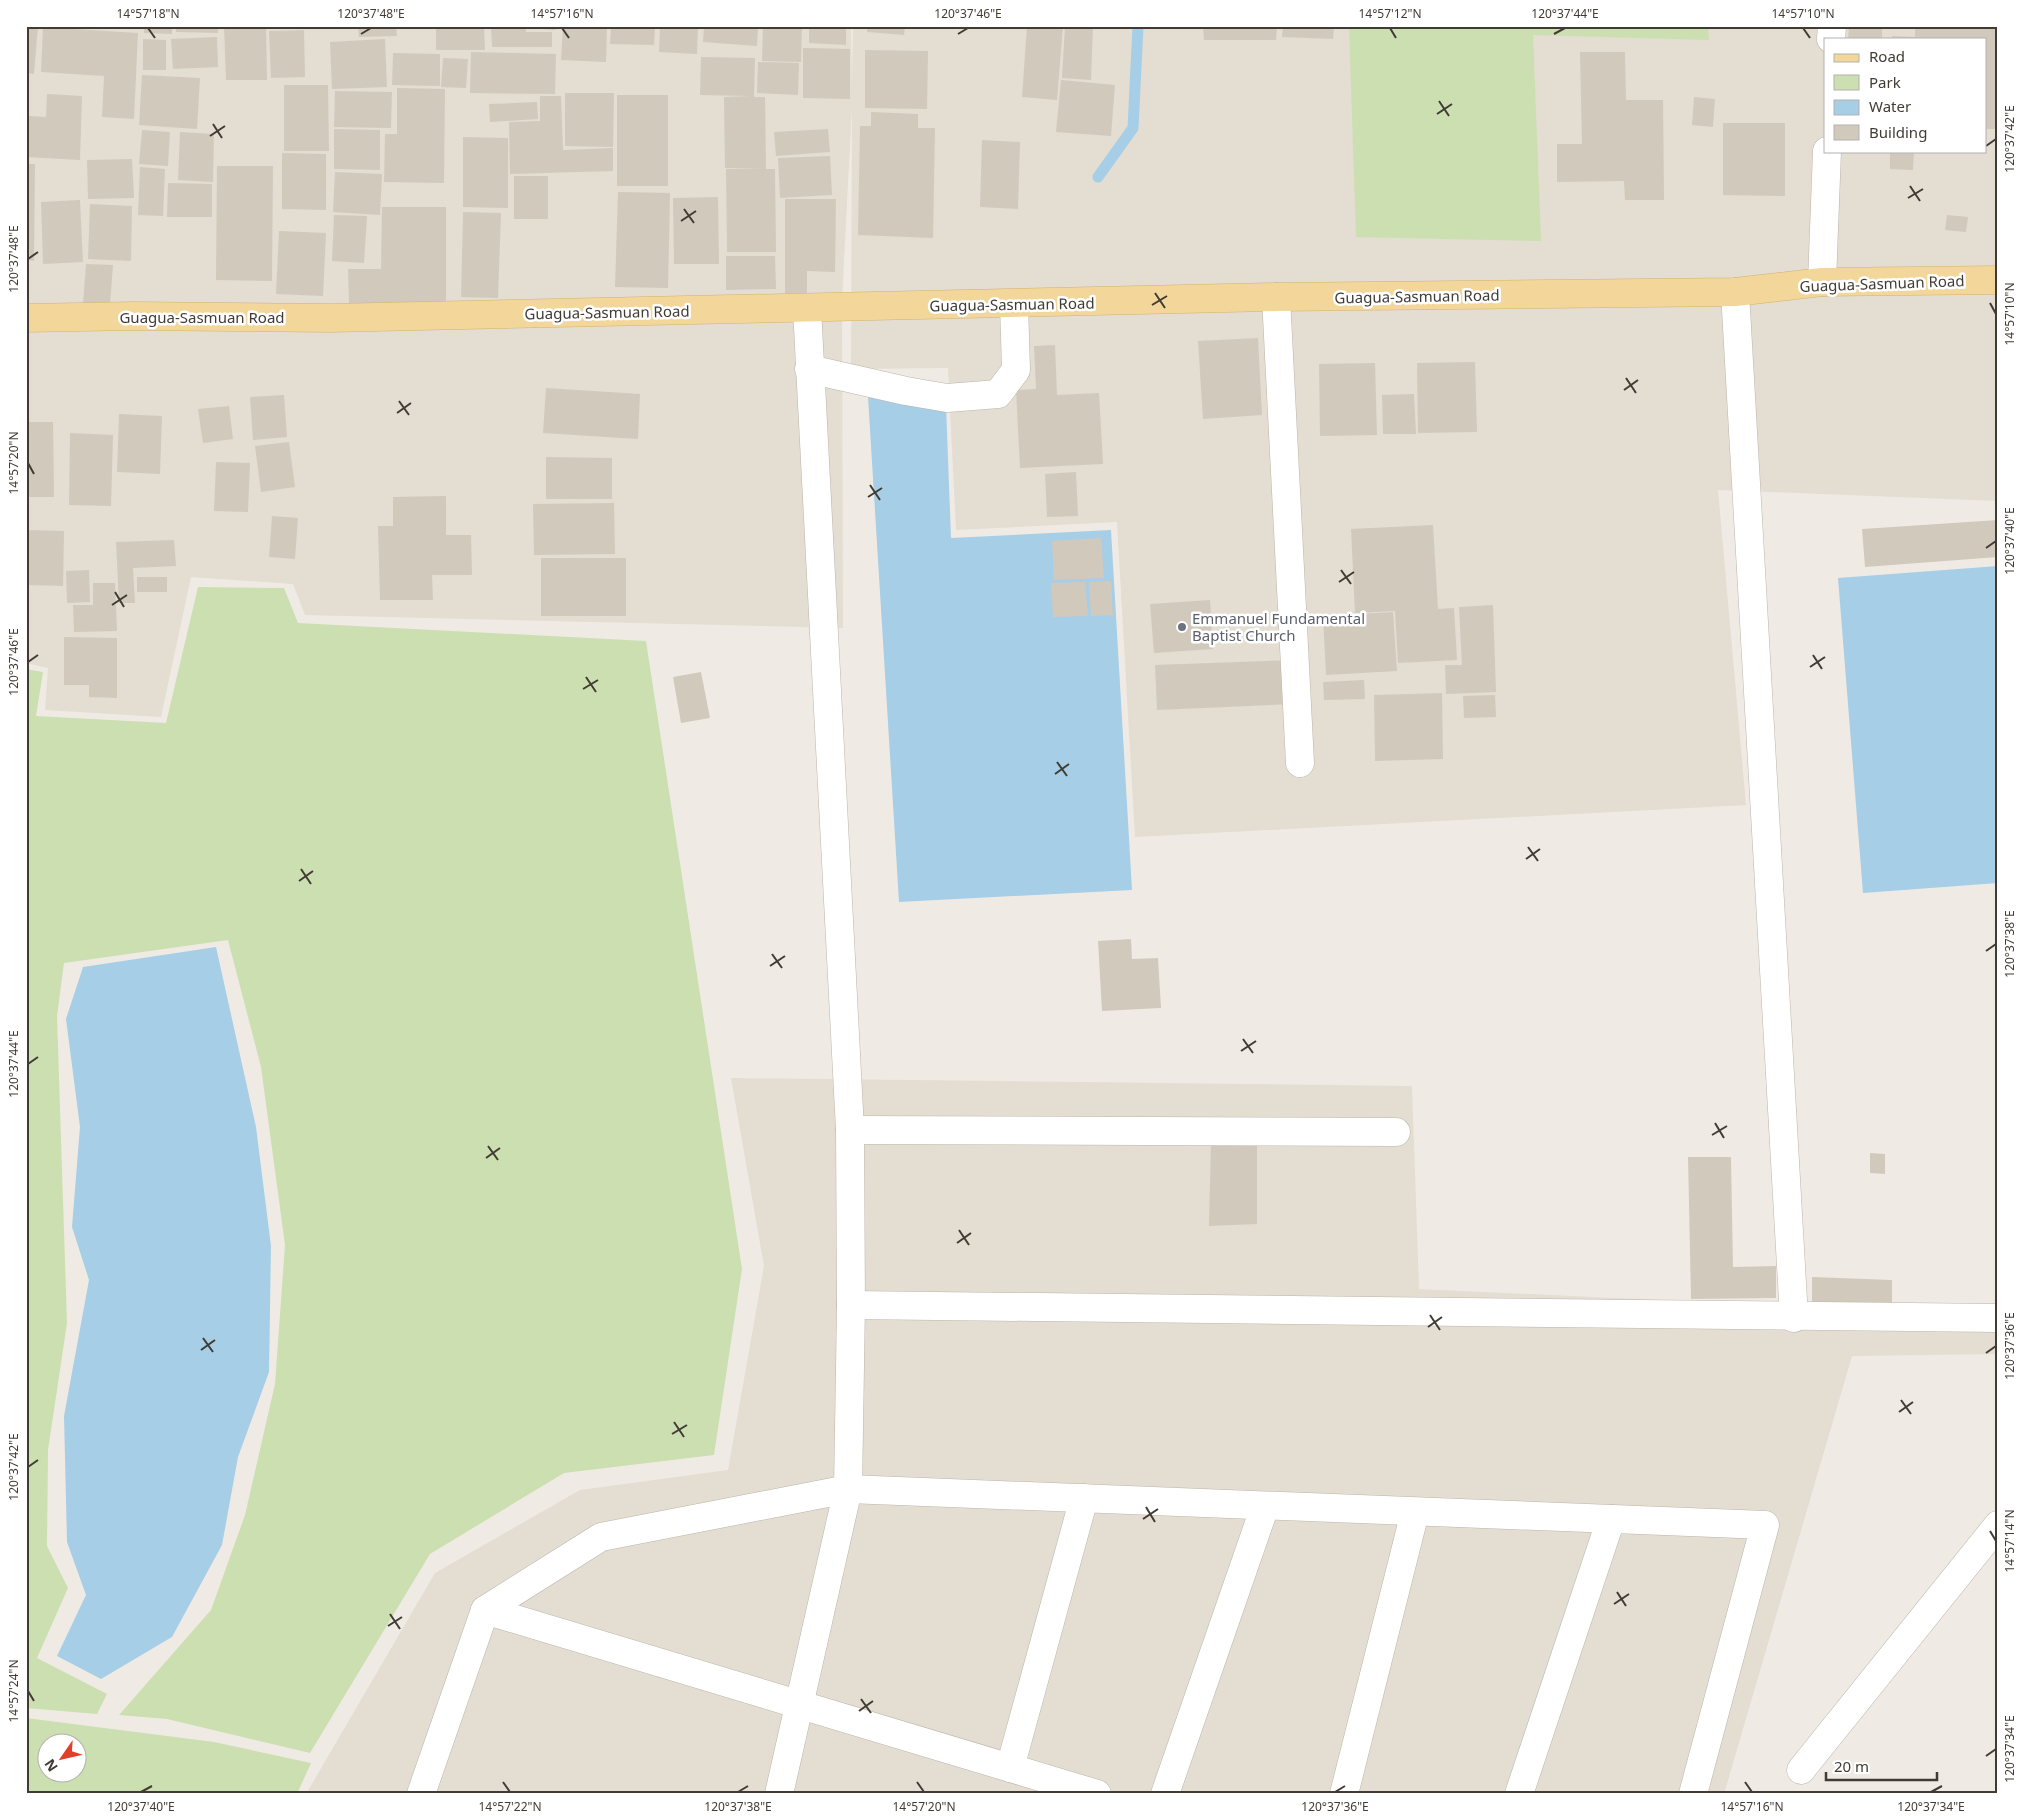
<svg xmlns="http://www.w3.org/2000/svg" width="2024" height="1820" viewBox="0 0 2024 1820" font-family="'Noto Sans',sans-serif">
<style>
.residential{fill:#e3ddd2;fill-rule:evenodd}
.green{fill:#ccdfb0;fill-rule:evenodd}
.water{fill:#a6cee6}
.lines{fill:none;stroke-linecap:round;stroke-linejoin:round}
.stream{stroke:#a6cee6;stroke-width:11}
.building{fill:#d2c9bd}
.minor-casing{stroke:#bcb5aa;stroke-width:29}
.major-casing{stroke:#d4b26d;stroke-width:29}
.minor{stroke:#fff;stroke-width:28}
.major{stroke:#f2d69a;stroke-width:28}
.ticks{fill:none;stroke:#413b34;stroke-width:2}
.worship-dot{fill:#6b7280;stroke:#fff;stroke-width:2}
.labels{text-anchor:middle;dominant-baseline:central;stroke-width:5;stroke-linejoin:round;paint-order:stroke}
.street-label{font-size:15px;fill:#413b34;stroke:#fff}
.worship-label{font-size:15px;fill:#5b616d;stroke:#fff;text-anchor:start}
.neatline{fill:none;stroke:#413b34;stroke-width:2}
.ticks-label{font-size:12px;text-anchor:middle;fill:#413b34}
</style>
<rect width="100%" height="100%" fill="#efebe4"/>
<!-- residential -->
<g class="residential">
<path d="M 26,26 L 851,26 L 852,86 L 853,26 L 1998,26 L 1998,501 L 1718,490 L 1746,805 L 1135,837 L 1117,522 L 956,530 L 948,368 L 851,369 L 852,107 L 842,299 L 843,628 L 305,615 L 293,584 L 191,577 L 161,717 L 45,710 L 48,668 L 26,663 ZM 1825,39 L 1985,39 L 1985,151 L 1825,151 Z"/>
<polygon points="731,1078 1412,1086 1419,1289 1786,1306 1998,1311 1998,1354 1852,1356 1724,1794 306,1794 435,1573 580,1490 728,1470 764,1266"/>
</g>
<!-- green -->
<g class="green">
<polygon points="1349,26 1708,26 1709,40 1533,35 1541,241 1356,237"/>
<polygon points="198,587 284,588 298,623 646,641 742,1269 714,1455 564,1473 430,1554 310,1753 167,1719 119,1715 211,1610 245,1515 275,1384 285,1245 261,1067 228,940 64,963 57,1016 67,1323 48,1450 47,1546 68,1588 37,1658 107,1694 97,1714 26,1708 26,669 43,672 36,716 166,723"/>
<path d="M 26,1718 L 214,1742 L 311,1763 L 297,1794 L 26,1794 ZM 48,1742 L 78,1742 L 78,1772 L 48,1772 Z"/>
</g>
<!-- water -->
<g class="water">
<polygon points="868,397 946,405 951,538 1111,530 1132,890 899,902"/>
<polygon points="1998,566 1998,883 1863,893 1838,578"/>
<polygon points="216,947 256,1127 271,1246 269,1372 238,1457 222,1545 172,1637 101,1679 57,1656 86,1595 67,1542 64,1416 89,1280 72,1227 80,1127 66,1019 83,967"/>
</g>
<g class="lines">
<!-- stream -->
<polyline class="stream" points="1098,177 1133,128 1138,26"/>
</g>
<!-- building -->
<g class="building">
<polygon points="26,26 38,26 34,74 26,73"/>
<polygon points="144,26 172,26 172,34 144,33"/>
<polygon points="176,26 218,26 218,33 176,32"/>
<polygon points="224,26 266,26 267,80 226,80"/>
<polygon points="358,26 396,26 397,36 359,37"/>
<polygon points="436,26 484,26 485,50 436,50"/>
<polygon points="491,26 526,26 526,32 552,32 552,47 492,47"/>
<polygon points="527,26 556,26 555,30 527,28"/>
<polygon points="563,26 607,26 606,62 561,60"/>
<polygon points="611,26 655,26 654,45 610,44"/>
<polygon points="660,26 698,26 697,54 659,52"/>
<polygon points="704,26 758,26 757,46 703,42"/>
<polygon points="763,26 802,26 801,62 762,61"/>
<polygon points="809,26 846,26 846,45 809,43"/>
<polygon points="867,26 905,26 904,35 867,32"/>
<polygon points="1027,26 1063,26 1057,100 1022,97"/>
<polygon points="1065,26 1093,26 1091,80 1062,78"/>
<polygon points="1203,26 1277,26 1276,40 1204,40"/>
<polygon points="1283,26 1334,26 1333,39 1282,37"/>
<polygon points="1849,26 1882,26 1882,39 1848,39"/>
<polygon points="1915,26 1998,26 1998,129 1985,129 1985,39 1892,39 1892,36 1915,37"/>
<polygon points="43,27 138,33 134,119 102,117 104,76 41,72"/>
<polygon points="304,30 305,77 271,78 269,31"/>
<polygon points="217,37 218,67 173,69 171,39"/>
<polygon points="143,39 166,40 166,70 143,70"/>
<polygon points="385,39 387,87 332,89 330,42"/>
<polygon points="803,48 850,49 850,99 803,98"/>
<polygon points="865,50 928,51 927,109 865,108"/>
<polygon points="471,52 556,54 555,94 470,93"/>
<polygon points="1580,52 1625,52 1626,100 1663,100 1664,200 1625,200 1624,181 1557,182 1557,144 1582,144"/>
<polygon points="393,53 440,54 440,86 392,85"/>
<polygon points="701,57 755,58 754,97 765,97 766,169 725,168 724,97 752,96 700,95"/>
<polygon points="443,58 468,59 466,88 441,87"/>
<polygon points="758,62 799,63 798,95 757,93"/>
<polygon points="142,75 200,78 197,129 139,125"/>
<polygon points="1061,80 1115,85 1111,136 1056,132"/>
<polygon points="284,85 328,85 329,151 284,151"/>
<polygon points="397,88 445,89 444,183 384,182 385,134 397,134"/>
<polygon points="335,91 392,92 391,128 334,127"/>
<polygon points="565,93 614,93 613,147 565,146"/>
<polygon points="47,94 82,96 80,160 26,157 28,116 46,117"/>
<rect x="617" y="95" width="51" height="91"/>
<polygon points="540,96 561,96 563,150 613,148 613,171 510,174 509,122 540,121"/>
<polygon points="1694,97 1715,99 1713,127 1692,125"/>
<polygon points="537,102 538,119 490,122 489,104"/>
<polygon points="871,112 918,114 918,128 935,128 933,238 858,235 860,126 871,126"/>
<polygon points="1723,123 1785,123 1785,196 1723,195"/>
<polygon points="334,129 380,130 380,170 334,169"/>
<polygon points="828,129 830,152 776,156 774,132"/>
<polygon points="142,130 170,132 168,166 139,164"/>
<polygon points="180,132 214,134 213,182 178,180"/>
<polygon points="463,137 508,138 508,208 463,207"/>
<polygon points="982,140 1020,142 1018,209 980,207"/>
<polygon points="1890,151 1914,151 1913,170 1890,169"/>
<polygon points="282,153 326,154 326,210 282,209"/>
<polygon points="830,156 832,195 780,198 778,158"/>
<polygon points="132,159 134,198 88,199 87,160"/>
<polygon points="26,164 35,164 34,261 26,260"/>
<polygon points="217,166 273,166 272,281 216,280"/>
<polygon points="140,167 165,169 163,216 138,215"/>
<polygon points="726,169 775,169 776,252 727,252"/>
<polygon points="335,172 382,174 380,215 333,212"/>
<rect x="514" y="176" width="34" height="43"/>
<polygon points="168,183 212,184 212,217 167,217"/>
<polygon points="618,192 670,193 668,288 615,287"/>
<polygon points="718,197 719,264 674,264 673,198"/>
<polygon points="785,199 836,199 835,272 807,271 807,293 785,294"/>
<polygon points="80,200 83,262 43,264 41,202"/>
<polygon points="90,204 132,206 131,261 88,259"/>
<polygon points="382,207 446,207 446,305 349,304 348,269 381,269"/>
<polygon points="463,212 501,213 498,298 461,297"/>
<polygon points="334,215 367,216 364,263 332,261"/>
<polygon points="1947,215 1968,217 1966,232 1945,230"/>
<polygon points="279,231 326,233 323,296 276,294"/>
<polygon points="726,256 775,256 776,289 726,290"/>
<polygon points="86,264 113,265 110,304 83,303"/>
<polygon points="1258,338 1262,415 1203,419 1198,341"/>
<polygon points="1055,345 1057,395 1099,393 1103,464 1020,468 1016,390 1036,389 1034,346"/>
<polygon points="1475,362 1477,432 1418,433 1417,363"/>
<polygon points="1375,363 1377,435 1320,436 1319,364"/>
<polygon points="546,388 640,394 638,439 543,433"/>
<polygon points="1414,394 1416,434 1383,434 1382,395"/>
<polygon points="284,395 287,437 253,440 250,397"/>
<polygon points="229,406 233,439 203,443 198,409"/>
<polygon points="119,414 162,416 160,474 117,472"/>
<polygon points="26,422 53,422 54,497 26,497"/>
<polygon points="70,433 113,435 111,506 69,505"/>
<polygon points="289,442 295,487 261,492 255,446"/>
<polygon points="546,457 612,458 612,499 546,499"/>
<polygon points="216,462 250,463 248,512 214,511"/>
<polygon points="1076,472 1078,516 1047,517 1045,474"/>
<polygon points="446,496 446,535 471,535 472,575 432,575 433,600 380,600 378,526 393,526 393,497"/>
<polygon points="614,503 615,554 534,555 533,504"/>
<polygon points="272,516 298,518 295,559 269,557"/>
<polygon points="1998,520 1998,557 1865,567 1862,529"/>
<polygon points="1433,525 1438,609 1454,608 1457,660 1398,663 1395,611 1355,613 1351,529"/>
<polygon points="26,530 64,531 63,586 26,585"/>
<polygon points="1101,538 1104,578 1054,580 1052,541"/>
<polygon points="174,540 176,566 133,568 135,603 119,603 116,542"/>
<rect x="541" y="558" width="85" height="58"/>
<polygon points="89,570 90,602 67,603 66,571"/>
<rect x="137" y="577" width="30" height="15"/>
<polygon points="1111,581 1113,615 1091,616 1089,582"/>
<polygon points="1085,582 1088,616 1053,617 1051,583"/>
<polygon points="93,583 115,583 117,631 74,632 73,605 93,605"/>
<polygon points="1210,600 1213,649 1154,653 1150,604"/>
<polygon points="1493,605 1496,692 1446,694 1445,665 1462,665 1459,607"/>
<polygon points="1393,612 1397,671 1326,675 1323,616"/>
<polygon points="64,637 117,638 117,698 89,697 89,685 64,685"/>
<polygon points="1292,660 1293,704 1157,710 1155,665"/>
<polygon points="701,672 710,718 681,723 673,677"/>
<polygon points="1364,680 1365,699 1324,700 1323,682"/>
<polygon points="1442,693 1443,759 1375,761 1374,695"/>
<polygon points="1495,695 1496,717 1464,718 1463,696"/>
<polygon points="1131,939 1132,959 1158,958 1161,1008 1102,1011 1098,941"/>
<polygon points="1257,1141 1257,1224 1209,1226 1211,1143"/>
<polygon points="1870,1153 1885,1154 1885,1174 1870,1173"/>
<polygon points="1688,1157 1731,1157 1733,1267 1776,1266 1776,1298 1691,1299"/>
<polygon points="1812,1277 1892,1280 1892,1306 1812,1304"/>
</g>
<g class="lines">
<!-- minor casing -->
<g class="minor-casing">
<g id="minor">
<polyline points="1831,39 1832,26"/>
<polyline points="1822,282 1827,151"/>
<polyline points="1735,292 1794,1318"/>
<polyline points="1276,297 1300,763"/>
<polyline points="809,369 906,391 947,398 998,394 1016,370 1014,304"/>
<polyline points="850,1130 1396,1132"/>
<polyline points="851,1305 1998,1318"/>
<polyline points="485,1610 1097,1794"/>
<polyline points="1010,1768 1084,1498"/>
<polyline points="1801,1770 1998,1525"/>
<polyline points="421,1794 485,1610 601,1537 848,1489 1765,1525 1693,1794"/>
<polyline points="779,1794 848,1489 851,1305 850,1130 807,308"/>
<polyline points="1165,1794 1265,1506"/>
<polyline points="1344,1794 1415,1512"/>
<polyline points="1519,1794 1611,1519"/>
</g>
</g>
<!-- major casing -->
<g class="major-casing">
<polyline id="major" points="26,318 134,316 331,318 1276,297 1735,292 1822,282 1998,280"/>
</g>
<!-- minor -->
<use href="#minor" class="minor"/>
<!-- major -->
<use href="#major" class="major"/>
</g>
<!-- ticks -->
<path class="ticks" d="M 148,28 L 155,38M 562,28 L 569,38M 1390,28 L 1396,38M 1803,28 L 1810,38M 361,34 L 371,28M 958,34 L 968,28M 1554,34 L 1565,28M 1439,101 L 1449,116M 1437,114 L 1452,104M 213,124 L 222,138M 210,136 L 225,126M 1986,146 L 1996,139M 1910,186 L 1920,201M 1908,198 L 1923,189M 684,209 L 694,223M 681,221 L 696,211M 28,259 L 38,252M 1155,293 L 1165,308M 1990,303 L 1996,314M 1152,305 L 1167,296M 1626,378 L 1636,393M 1624,390 L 1638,380M 399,401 L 409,415M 397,413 L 411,403M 28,463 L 34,474M 870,485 L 880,500M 868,497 L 882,488M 1986,548 L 1996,541M 1341,570 L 1351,584M 1339,582 L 1354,572M 115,592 L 124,607M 112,605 L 127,595M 1813,655 L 1822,669M 28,662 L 38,655M 1810,667 L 1825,657M 586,677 L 596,692M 583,689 L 598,680M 1057,762 L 1067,776M 1055,774 L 1069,764M 1528,847 L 1538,861M 1526,859 L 1540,849M 301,869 L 311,884M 299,881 L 313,871M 1986,951 L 1996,944M 772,954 L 782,968M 770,966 L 785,956M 1243,1039 L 1253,1053M 1241,1051 L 1256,1041M 28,1064 L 38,1057M 1715,1123 L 1724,1138M 1712,1135 L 1727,1126M 488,1146 L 498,1160M 486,1158 L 500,1148M 959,1230 L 969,1245M 957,1243 L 971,1233M 1430,1315 L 1440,1330M 1428,1327 L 1442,1317M 203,1338 L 213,1352M 201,1350 L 215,1340M 1986,1353 L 1996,1346M 1901,1400 L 1911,1414M 1899,1412 L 1913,1402M 674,1422 L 684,1437M 672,1434 L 687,1425M 28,1467 L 38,1460M 1146,1507 L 1155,1522M 1143,1519 L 1158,1509M 1990,1531 L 1996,1541M 1617,1592 L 1626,1606M 1614,1604 L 1629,1594M 390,1614 L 400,1629M 388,1626 L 402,1617M 28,1691 L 34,1701M 861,1699 L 871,1713M 859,1711 L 873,1701M 1986,1756 L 1996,1749M 503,1782 L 510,1792M 917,1782 L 924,1792M 1745,1782 L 1752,1792M 141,1792 L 152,1786M 738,1792 L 748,1786M 1335,1792 L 1345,1786M 1931,1792 L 1942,1786"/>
<!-- markers -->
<circle class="worship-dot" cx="1182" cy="627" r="5"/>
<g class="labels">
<!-- street labels -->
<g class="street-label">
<text transform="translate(1882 283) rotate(-2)">Guagua-Sasmuan Road</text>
<text transform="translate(1417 296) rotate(-1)">Guagua-Sasmuan Road</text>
<text transform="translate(1012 304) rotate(-1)">Guagua-Sasmuan Road</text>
<text transform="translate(607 312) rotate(-1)">Guagua-Sasmuan Road</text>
<text x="202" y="317">Guagua-Sasmuan Road</text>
</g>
<!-- worship labels -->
<g class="worship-label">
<text x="1192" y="618">Emmanuel Fundamental<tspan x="1192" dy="17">Baptist Church</tspan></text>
</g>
</g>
<!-- border -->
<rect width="2024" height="1820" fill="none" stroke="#ffffff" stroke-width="55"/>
<!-- legend -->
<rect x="1824" y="38" width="162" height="115" fill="#ffffff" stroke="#b3b1ae"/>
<rect x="1834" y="54" width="25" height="8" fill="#f2d69a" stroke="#b3b1ae"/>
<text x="1869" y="62" font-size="15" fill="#413b34">Road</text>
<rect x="1834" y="75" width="25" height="15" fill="#ccdfb0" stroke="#b3b1ae"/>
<text x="1869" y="88" font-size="15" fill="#413b34">Park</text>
<rect x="1834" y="100" width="25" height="15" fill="#a6cee6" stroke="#b3b1ae"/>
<text x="1869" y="112" font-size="15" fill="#413b34">Water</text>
<rect x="1834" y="125" width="25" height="15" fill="#d2c9bd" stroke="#b3b1ae"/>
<text x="1869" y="138" font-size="15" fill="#413b34">Building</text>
<!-- north arrow -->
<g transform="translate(62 1758) rotate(236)"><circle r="24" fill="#ffffff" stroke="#b3b1ae"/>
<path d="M0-4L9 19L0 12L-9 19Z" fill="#e0402a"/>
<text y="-8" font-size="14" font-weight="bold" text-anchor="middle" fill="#413b34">N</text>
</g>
<!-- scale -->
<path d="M1826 1772v8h111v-8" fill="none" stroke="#413b34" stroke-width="2.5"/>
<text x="1834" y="1772" font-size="15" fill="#413b34" stroke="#ffffff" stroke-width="4" paint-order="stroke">20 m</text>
<rect x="28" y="28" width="1968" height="1764" class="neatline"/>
<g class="ticks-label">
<text x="148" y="18">14°57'18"N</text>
<text x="371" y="18">120°37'48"E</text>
<text x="562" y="18">14°57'16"N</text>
<text x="968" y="18">120°37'46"E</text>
<text x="1390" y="18">14°57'12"N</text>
<text x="1565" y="18">120°37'44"E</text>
<text x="1803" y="18">14°57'10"N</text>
<text transform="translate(2010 139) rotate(-90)" y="4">120°37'42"E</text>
<text transform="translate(14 259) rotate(-90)" y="4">120°37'48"E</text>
<text transform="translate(2010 314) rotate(-90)" y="4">14°57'10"N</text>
<text transform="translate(14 463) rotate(-90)" y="4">14°57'20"N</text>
<text transform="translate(2010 541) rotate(-90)" y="4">120°37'40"E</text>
<text transform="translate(14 662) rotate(-90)" y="4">120°37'46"E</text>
<text transform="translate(2010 944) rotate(-90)" y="4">120°37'38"E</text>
<text transform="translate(14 1064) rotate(-90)" y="4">120°37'44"E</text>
<text transform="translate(2010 1346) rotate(-90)" y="4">120°37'36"E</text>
<text transform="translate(14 1467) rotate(-90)" y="4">120°37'42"E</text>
<text transform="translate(2010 1541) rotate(-90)" y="4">14°57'14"N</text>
<text transform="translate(14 1691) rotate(-90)" y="4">14°57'24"N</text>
<text transform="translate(2010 1749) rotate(-90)" y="4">120°37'34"E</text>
<text x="141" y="1811">120°37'40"E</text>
<text x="510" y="1811">14°57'22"N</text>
<text x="738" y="1811">120°37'38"E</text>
<text x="924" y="1811">14°57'20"N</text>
<text x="1335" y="1811">120°37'36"E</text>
<text x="1752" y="1811">14°57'16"N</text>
<text x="1931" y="1811">120°37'34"E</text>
</g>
</svg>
